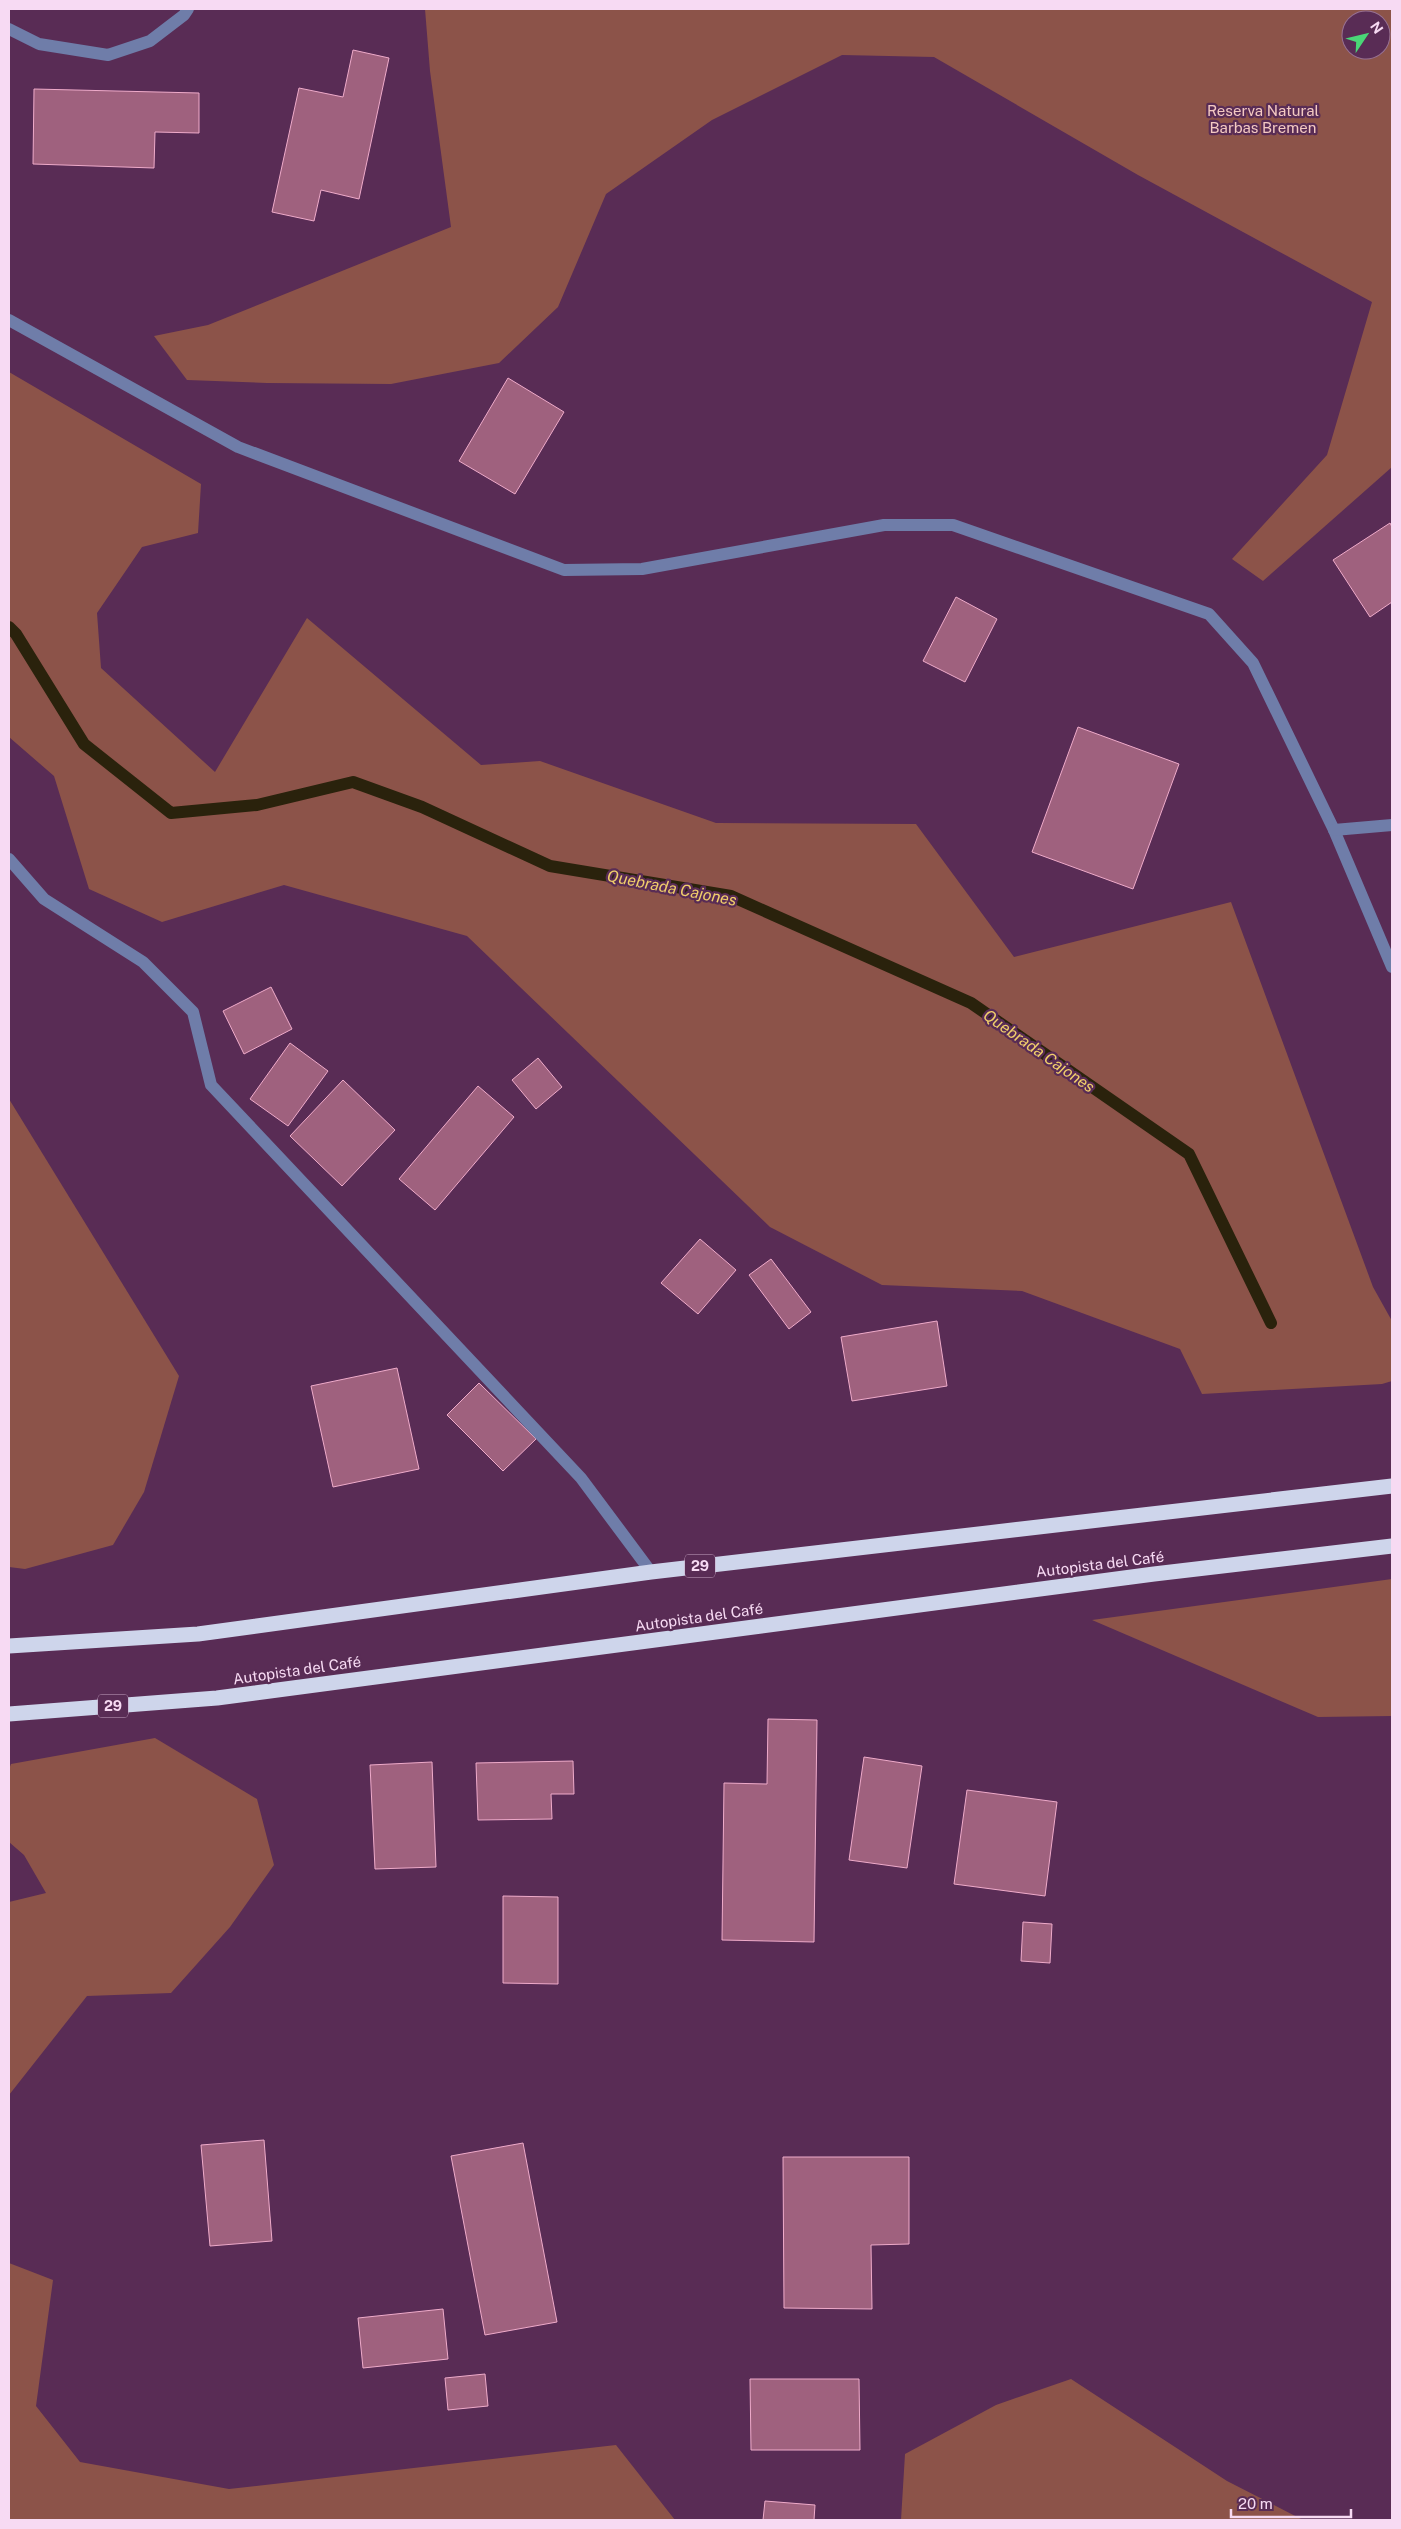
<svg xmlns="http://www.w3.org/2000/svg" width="1401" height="2529" viewBox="0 0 1401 2529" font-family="'Public Sans',sans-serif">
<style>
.green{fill:#8c5349;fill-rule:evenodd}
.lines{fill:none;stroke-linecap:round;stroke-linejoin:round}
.stream{stroke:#2a220c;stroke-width:12}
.building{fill:#9f617e;stroke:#efabca}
.minor{stroke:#6f7da9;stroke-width:12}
.highway{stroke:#ced5eb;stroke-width:15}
.labels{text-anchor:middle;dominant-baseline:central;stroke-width:4.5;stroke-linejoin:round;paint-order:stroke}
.shield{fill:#592c55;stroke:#c8a6c4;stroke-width:1}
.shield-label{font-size:14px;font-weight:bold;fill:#f7daf3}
.park-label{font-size:15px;fill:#f4cac2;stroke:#592c55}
.street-label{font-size:15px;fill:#f7daf3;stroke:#592c55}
.water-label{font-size:16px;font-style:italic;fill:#f0ce6b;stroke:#592c55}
</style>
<rect width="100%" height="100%" fill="#592c55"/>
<!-- green -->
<g class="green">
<path d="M 425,9 L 1392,9 L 1392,467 L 1263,581 L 1232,559 L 1327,455 L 1372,302 L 1138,175 L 934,57 L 842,55 L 712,120 L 606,194 L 558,307 L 499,363 L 391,384 L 267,383 L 187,380 L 154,336 L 208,325 L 451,227 L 430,71 ZM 1351,20 L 1381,20 L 1381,50 L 1351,50 Z"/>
<polygon points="9,372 201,484 198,533 142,547 97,613 101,668 215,772 307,618 481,765 540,761 716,823 916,824 1014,957 1231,902 1373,1287 1392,1321 1392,1381 1382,1384 1202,1394 1180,1349 1022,1291 882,1285 770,1227 467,936 284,885 162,922 89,889 54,776 9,737"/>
<polygon points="9,1099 179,1376 144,1492 113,1545 25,1569 9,1567"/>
<polygon points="1392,1579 1392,1716 1318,1717 1092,1620"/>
<polygon points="155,1738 257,1799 274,1865 230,1927 171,1993 87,1996 9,2095 9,1902 46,1893 24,1855 9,1842 9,1769 11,1764"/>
<polygon points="9,2263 53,2280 36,2406 80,2462 229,2489 616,2445 675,2520 9,2520"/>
<polygon points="1071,2379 1227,2481 1303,2520 901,2520 905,2454 996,2405"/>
</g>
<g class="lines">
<!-- stream -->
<polyline class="stream" points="9,627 16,634 84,744 171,813 257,805 353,782 422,807 550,866 731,896 971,1003 1189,1154 1271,1323"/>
</g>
<!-- building -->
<g class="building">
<polygon points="353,50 389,58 359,199 321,190 314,221 272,212 299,88 343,97"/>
<polygon points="34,89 199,93 199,133 155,132 154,168 33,164"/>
<polygon points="508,378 564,412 515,494 459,461"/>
<polygon points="1390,523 1392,527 1392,602 1370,617 1333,560"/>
<polygon points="956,597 997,619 965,682 923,661"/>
<polygon points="1078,727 1179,764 1133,889 1032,852"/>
<polygon points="271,987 292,1029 244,1054 223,1011"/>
<polygon points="290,1043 328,1071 288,1126 250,1099"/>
<polygon points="538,1058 562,1087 536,1109 512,1080"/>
<polygon points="343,1080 395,1130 342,1186 290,1136"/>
<polygon points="478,1086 514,1117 435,1210 399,1179"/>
<polygon points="700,1239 736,1270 698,1314 661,1283"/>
<polygon points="771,1259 811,1312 789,1329 749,1275"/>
<polygon points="937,1321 947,1386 852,1401 841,1337"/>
<polygon points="397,1368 419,1469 333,1487 311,1386"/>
<polygon points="479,1383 536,1439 503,1471 447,1415"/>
<polygon points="768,1719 817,1720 814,1942 722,1940 724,1783 767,1784"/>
<polygon points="864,1757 922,1766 907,1868 849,1860"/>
<polygon points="573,1761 574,1794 551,1794 552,1819 478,1820 476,1763"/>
<polygon points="432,1762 436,1867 375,1869 370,1765"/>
<polygon points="967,1790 1057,1802 1045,1896 954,1884"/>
<polygon points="503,1896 558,1897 558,1984 503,1983"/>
<polygon points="1023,1922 1052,1924 1050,1963 1021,1961"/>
<polygon points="264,2140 272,2241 210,2246 201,2145"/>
<polygon points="523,2143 557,2322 485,2335 451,2156"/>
<polygon points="783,2157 909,2157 909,2244 871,2245 872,2309 784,2308"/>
<polygon points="443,2309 448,2359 363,2368 358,2318"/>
<polygon points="485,2374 488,2406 448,2410 445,2378"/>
<polygon points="750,2379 859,2379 860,2450 751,2450"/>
<polygon points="765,2501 815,2505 814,2520 763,2520"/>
</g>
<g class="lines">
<!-- minor -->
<g class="minor">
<polyline points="9,29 39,44 108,55 150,41 184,15 188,9"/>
<polyline points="9,320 238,447 564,570 642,569 884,525 953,525 1209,614 1253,663 1334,830 1392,967"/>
<polyline points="1334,830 1392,825"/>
<polyline points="9,859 44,899 143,962 193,1012 211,1085 581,1478 651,1572"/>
</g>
<!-- highway -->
<g class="highway">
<polyline points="9,1646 198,1634 651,1572 1392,1486"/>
<polyline points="9,1714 217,1698 1154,1574 1392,1546"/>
</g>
</g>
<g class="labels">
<!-- shield labels -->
<g class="shield">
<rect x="685" y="1554.5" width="30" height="23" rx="4"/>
<rect x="98" y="1694.5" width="30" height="23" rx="4"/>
</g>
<g class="shield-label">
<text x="700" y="1566">29</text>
<text x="113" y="1706">29</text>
</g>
<!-- park labels -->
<g class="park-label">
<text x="1263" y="110">Reserva Natural<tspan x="1263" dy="17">Barbas Bremen</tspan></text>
</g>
<!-- street labels -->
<g class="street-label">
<text transform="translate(1100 1564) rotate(-7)">Autopista del Café</text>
<text transform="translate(699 1617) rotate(-8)">Autopista del Café</text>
<text transform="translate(297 1670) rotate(-8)">Autopista del Café</text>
</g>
<!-- water labels -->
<g class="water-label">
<text transform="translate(672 888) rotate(11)">Quebrada Cajones</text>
<text transform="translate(1039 1051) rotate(35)">Quebrada Cajones</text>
</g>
</g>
<!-- border -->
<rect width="1401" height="2529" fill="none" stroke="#f7daf3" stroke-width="20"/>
<!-- north arrow -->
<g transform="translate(1366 35) rotate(55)"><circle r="24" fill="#592c55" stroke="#987294"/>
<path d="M0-4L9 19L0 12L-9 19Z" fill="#4ad677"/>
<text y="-8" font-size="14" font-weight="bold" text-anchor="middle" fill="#f7daf3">N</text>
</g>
<!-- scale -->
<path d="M1231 2509v8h120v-8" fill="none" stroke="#f7daf3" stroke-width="2.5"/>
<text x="1238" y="2509" font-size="15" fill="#f7daf3" stroke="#592c55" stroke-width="4" paint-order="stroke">20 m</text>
</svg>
